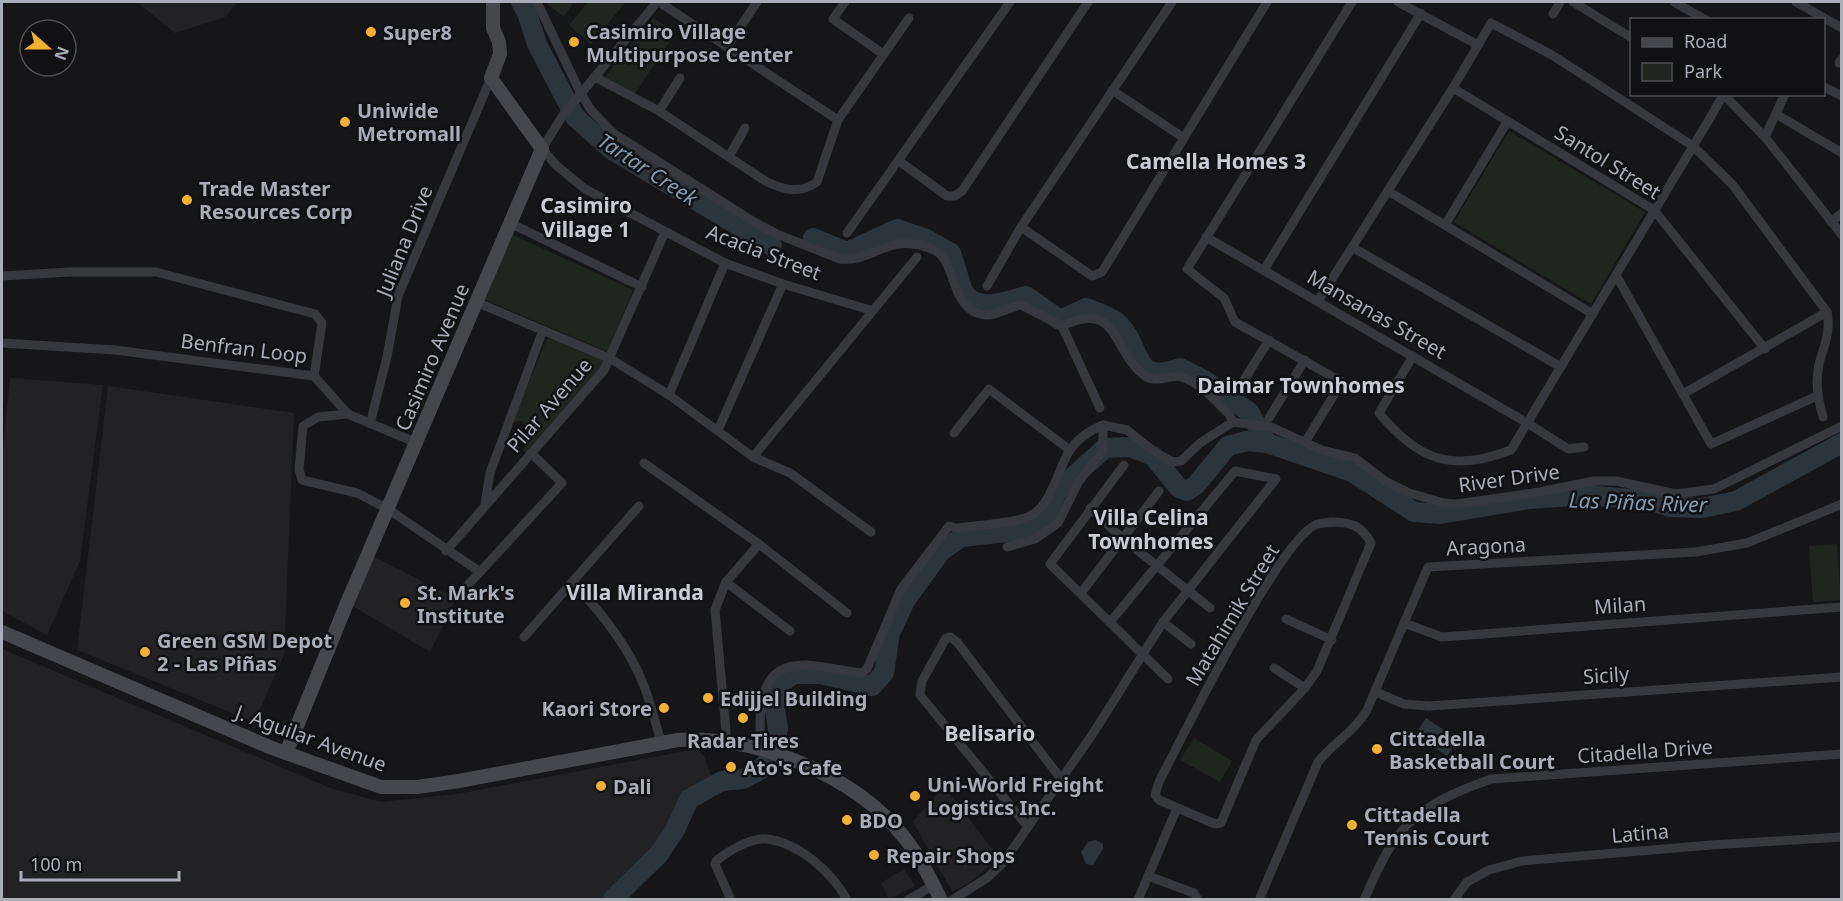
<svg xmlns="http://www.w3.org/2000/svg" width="1843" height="901" viewBox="0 0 1843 901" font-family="'Noto Sans',sans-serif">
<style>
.built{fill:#222225}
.green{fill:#1e261f}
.water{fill:#2c353c}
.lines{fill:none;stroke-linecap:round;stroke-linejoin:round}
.river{stroke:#2c353c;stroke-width:20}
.street{stroke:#37383d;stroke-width:9}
.secondary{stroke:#45474d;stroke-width:14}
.poi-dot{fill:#f2b134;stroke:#111113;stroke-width:2}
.labels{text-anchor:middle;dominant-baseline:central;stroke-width:5;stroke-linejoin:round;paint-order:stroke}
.poi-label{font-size:20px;font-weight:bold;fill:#a8adb8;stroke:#111113;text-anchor:start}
.street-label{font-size:20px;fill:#a8adb8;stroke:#111113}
.neighbourhood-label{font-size:21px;font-weight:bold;fill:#c9ccd4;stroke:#111113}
.water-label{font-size:21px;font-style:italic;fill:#7f9bb3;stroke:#111113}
</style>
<rect width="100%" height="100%" fill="#161618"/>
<!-- built -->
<g class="built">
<polygon points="137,2 234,2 236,3 225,17 175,33"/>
<polygon points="10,378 103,385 80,561 47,635 2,611 2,458"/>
<polygon points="108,386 294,413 284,655 254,722 77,650"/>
<polygon points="373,556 456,599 430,652 353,606"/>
<polygon points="2,649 333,789 381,802 457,794 696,749 704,756 712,778 686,793 650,852 622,886 606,899 2,899"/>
<polygon points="944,786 999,858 968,884 952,891 913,822"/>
<polygon points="904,869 915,886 889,899 881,883"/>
</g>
<!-- green -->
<g class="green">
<polygon points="545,2 574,2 564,17"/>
<polygon points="588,2 625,3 591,44 569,25"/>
<polygon points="653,18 676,32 634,95 605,77"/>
<polygon points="1509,131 1645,212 1591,304 1454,222"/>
<polygon points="511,234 633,290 608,352 483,299"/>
<polygon points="548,337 606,362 526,453 523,450 530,437 528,428 521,421 511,423"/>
<polygon points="1837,544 1841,600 1813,602 1809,546"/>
<polygon points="1194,738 1232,761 1220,782 1180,760"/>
</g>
<!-- water -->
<g class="water">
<polygon points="1426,718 1458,739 1447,756 1415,735"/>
<polygon points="1096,840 1103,844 1103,849 1093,865 1086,864 1081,852 1088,842"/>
</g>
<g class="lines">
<!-- river -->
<g class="river">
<polyline points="521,2 527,13 537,44 575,117 612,150 772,246"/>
<path d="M 813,238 L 847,252 L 897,229 L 926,239 L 951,253 C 954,261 962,290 964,293 C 979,313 1007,301 1026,296 L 1060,320 L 1086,308 C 1098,313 1111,316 1120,325 C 1144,350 1131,385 1180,368 L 1204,380 L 1249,412 L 1266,441"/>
<polyline points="612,900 659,854 675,830 689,799 722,781 743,779 760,770 771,758 778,729 774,703 778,685 794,674 821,674 872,686 884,673 890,633 905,601 941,551 962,537 1016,531 1036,526 1047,515 1057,491 1105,448 1130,447 1153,456 1179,488 1187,491 1196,485 1228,446 1247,441 1267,443 1352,472 1414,512 1440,514 1529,499 1586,495 1652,501 1670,507 1702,508 1736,501 1842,443"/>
</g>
<!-- street -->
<g class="street">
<path d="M 537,2 L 581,94 L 591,110 L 613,133 L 756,223 L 779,235 L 840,259 C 874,263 889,230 934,250 C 957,260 950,313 986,315 C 996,316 1010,307 1021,305 L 1062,326 C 1120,299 1111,351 1145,376 C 1157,384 1169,374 1181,377 C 1199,381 1216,402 1229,414 L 1233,422"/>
<polyline points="657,2 563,115 542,149 557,166 585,189 725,263 783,284 870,310"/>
<polyline points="659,2 838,120"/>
<polyline points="845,2 833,19 883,54"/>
<polyline points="1398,2 1478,45"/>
<polyline points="1573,2 1632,38"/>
<polyline points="1674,2 1706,20"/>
<polyline points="1796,2 1842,28"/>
<polyline points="1553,14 1560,2"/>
<polyline points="727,47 757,2"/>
<polyline points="1839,63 1842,59"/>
<path d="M 595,77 L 659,111 L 767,182 C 784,190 801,194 817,182 L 838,120 L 909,18"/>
<polyline points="1824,87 1842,96"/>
<polyline points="1453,88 1654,210 1765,349"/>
<polyline points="1112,90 1184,138"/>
<polyline points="1723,94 1765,137 1842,235"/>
<polyline points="659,111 680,78"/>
<polyline points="1776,114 1842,153"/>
<polyline points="1711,116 1724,94"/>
<polyline points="1765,137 1785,94"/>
<polyline points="730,155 745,128"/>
<polyline points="899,161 947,196 955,196 962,191 1088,2"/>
<polyline points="1388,191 1593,314"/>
<polyline points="1831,222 1842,213"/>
<polyline points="512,224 642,287"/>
<polyline points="1445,225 1507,122"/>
<polyline points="1021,227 1092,276 1102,272 1267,2"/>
<polyline points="847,233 1010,2"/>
<polyline points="1206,237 1529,424 1568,449 1584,447"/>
<polyline points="1352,247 1561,367"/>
<polyline points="1264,270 1421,13"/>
<polyline points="1616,275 1711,444 1817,396"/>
<polyline points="2,276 70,272 156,272 315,314 322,323 314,376"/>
<polyline points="987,286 1021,227 1172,2"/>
<path d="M 1318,301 L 1453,88 L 1491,23 L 1552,55 L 1693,146 L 1732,184 L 1827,312 C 1831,332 1824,346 1819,364 C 1815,383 1818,399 1823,417"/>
<polyline points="476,302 611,359 669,395 753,457 790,473 871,532"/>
<polyline points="1062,326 1100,408"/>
<polyline points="2,343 115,350 314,376"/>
<path d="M 1413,356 L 1379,413 C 1418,460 1452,473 1511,450 L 1710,118"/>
<polyline points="314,376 348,414 417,443"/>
<polyline points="1241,385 1269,340"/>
<polyline points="1683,394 1827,312"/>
<polyline points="669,395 725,263"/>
<polyline points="348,414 318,417 303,426 299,469 302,480 357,493 388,509 480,572"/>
<polyline points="1269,418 1305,360"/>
<polyline points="370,424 387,357 398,296 491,78"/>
<polyline points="718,430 783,284"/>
<polyline points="954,433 989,389 1070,450"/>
<polyline points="1307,439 1342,382 1235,322 1224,298 1187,269 1352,2"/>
<polyline points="753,457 917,257"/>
<polyline points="644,463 759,544 847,613"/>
<polyline points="1124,465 1050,564 1168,679"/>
<polyline points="485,504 490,473 543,330"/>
<polyline points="1090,508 1122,538 1210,608"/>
<path d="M 1332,522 C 1351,522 1362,526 1371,543 L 1317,671 L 1305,688 L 1256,740 L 1221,823 L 1215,824 L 1159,800 L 1155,795 L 1159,782 C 1182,737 1278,543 1315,525 C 1319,523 1327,523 1332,522 Z"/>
<polyline points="1007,547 1035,539 1058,523 1079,481 1103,451 1103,425"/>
<polyline points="446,551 604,370 665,232"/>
<polyline points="726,582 790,631"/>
<path d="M 573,583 C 601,612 630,649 644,686 C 651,705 656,725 662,745"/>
<polyline points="1081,593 1159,491"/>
<polyline points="475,595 466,587 562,483 531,453"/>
<polyline points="1286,619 1332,640"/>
<polyline points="1163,622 1191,644"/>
<polyline points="1404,623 1442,637 1842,607"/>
<polyline points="524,637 639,506"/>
<polyline points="1274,668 1305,688"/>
<polyline points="1376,692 1404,704 1429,706 1842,677"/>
<polyline points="727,742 715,610 726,582 759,544"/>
<path d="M 761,748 C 759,712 756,663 807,665 C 825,666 844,671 862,673 L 867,669 L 901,589 L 949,526 L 957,528 C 976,525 1014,524 1030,516 C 1053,504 1057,470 1070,450 C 1078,438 1091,430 1103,425 L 1127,430 L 1156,453 L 1173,462 L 1181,461 L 1200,443 L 1233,422 L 1271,427 L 1322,450 L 1355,458 L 1385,481 L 1409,493 L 1444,503 L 1456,504 L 1529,494 L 1594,481 L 1616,481 L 1676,494 L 1714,489 L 1842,426"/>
<polyline points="1028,827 920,695 922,681 946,638 950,637 957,642 1061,779"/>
<polyline points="1148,876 1194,893 1198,900"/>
<path d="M 731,900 L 715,864 L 716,861 C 728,851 752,837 767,839 C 799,843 832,872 847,900"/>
<polyline points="908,900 934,885"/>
<polyline points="952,900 987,878 1003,863 1094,732 1163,622 1276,479 1235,471 1111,621"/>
<polyline points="1138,900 1177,808"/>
<path d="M 1259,900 L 1318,762 C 1333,743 1355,731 1367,710 L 1428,567 L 1696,552 L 1747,543 L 1842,504"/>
<path d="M 1364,900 C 1396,825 1413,807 1491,779 L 1842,754"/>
<polyline points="1454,900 1467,882 1489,870 1522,861 1711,845 1842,837"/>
</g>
<!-- secondary -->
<g class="secondary">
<path d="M 2,632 L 272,748 L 381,787 L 417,787 L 459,781 L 678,740 C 756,735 854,775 903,836 C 919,855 930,878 941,900"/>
<polyline points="286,753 347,603 542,149 491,78 500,54 499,42 493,28 493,2"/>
</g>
</g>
<!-- markers -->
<g class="poi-dot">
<circle cx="371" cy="32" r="6"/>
<circle cx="574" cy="42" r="6"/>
<circle cx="345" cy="122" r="6"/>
<circle cx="187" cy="200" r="6"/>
<circle cx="405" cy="603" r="6"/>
<circle cx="145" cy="652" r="6"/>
<circle cx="708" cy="698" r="6"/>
<circle cx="664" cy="708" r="6"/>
<circle cx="743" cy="718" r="6"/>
<circle cx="1377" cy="749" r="6"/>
<circle cx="731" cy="767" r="6"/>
<circle cx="601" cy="786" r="6"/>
<circle cx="915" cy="796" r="6"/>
<circle cx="847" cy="820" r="6"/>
<circle cx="1352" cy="825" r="6"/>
<circle cx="874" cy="855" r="6"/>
</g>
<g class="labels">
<!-- poi labels -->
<g class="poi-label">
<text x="586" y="31">Casimiro Village<tspan x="586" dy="23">Multipurpose Center</tspan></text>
<text x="383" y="32">Super8</text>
<text x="357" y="110">Uniwide<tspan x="357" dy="23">Metromall</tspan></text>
<text x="199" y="188">Trade Master<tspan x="199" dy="23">Resources Corp</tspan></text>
<text x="417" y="592">St. Mark's<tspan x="417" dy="23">Institute</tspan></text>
<text x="157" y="640">Green GSM Depot<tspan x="157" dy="23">2 - Las Piñas</tspan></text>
<text x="720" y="698">Edijjel Building</text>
<text x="652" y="708" text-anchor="end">Kaori Store</text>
<text x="1389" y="738">Cittadella<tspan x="1389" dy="23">Basketball Court</tspan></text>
<text x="743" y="740" text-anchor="middle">Radar Tires</text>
<text x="743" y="767">Ato's Cafe</text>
<text x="927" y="784">Uni-World Freight<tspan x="927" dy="23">Logistics Inc.</tspan></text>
<text x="613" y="786">Dali</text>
<text x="1364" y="814">Cittadella<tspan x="1364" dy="23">Tennis Court</tspan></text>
<text x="859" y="820">BDO</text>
<text x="886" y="855">Repair Shops</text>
</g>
<!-- street labels -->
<g class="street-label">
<text transform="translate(1608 162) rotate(32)">Santol Street</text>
<text transform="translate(404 241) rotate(-68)">Juliana Drive</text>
<text transform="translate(764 252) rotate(21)">Acacia Street</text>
<text transform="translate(1377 314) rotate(30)">Mansanas Street</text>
<text transform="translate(244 348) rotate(7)">Benfran Loop</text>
<text transform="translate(432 357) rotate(-67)">Casimiro Avenue</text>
<text transform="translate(549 405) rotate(-49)">Pilar Avenue</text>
<text transform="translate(1509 478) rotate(-8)">River Drive</text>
<text transform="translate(1486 546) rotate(-3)">Aragona</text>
<text transform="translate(1620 605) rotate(-4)">Milan</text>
<text transform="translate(1232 615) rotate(-59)">Matahimik Street</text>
<text transform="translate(1606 675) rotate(-4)">Sicily</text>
<text transform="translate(311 738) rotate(20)">J. Aguilar Avenue</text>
<text transform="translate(1645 751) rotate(-4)">Citadella Drive</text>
<text transform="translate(1640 833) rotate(-5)">Latina</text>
</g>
<!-- neighbourhood labels -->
<g class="neighbourhood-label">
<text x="1216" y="161">Camella Homes 3</text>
<text x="586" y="205">Casimiro<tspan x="586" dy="24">Village 1</tspan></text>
<text x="1301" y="385">Daimar Townhomes</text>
<text x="1151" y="517">Villa Celina<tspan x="1151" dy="24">Townhomes</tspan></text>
<text x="635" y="592">Villa Miranda</text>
<text x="990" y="733">Belisario</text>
</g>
<!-- water labels -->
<g class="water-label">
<text transform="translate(648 169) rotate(33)">Tartar Creek</text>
<text transform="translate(1638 502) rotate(2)">Las Piñas River</text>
</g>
</g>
<!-- border -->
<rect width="1843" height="901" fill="none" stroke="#a8adb8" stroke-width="6"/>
<!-- legend -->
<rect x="1630" y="18" width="195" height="78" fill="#111113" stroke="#4d4f55" stroke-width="1.5"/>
<rect x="1642" y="38" width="30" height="9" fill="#45474d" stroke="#4d4f55" stroke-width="1.5"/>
<text x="1684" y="48" font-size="18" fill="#a8adb8">Road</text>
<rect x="1642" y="63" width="30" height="18" fill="#1e261f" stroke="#4d4f55" stroke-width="1.5"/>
<text x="1684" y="78" font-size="18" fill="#a8adb8">Park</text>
<!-- north arrow -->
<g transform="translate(48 48) rotate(111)"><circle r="28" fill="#111113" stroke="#4d4f55" stroke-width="1.5"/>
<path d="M0-4.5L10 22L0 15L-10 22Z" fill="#f2b134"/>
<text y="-9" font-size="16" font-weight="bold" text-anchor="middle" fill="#a8adb8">N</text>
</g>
<!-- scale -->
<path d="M21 871v9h158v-9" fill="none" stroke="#a8adb8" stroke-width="3"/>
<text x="30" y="871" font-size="18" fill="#a8adb8" stroke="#111113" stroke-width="4.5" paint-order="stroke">100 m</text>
</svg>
